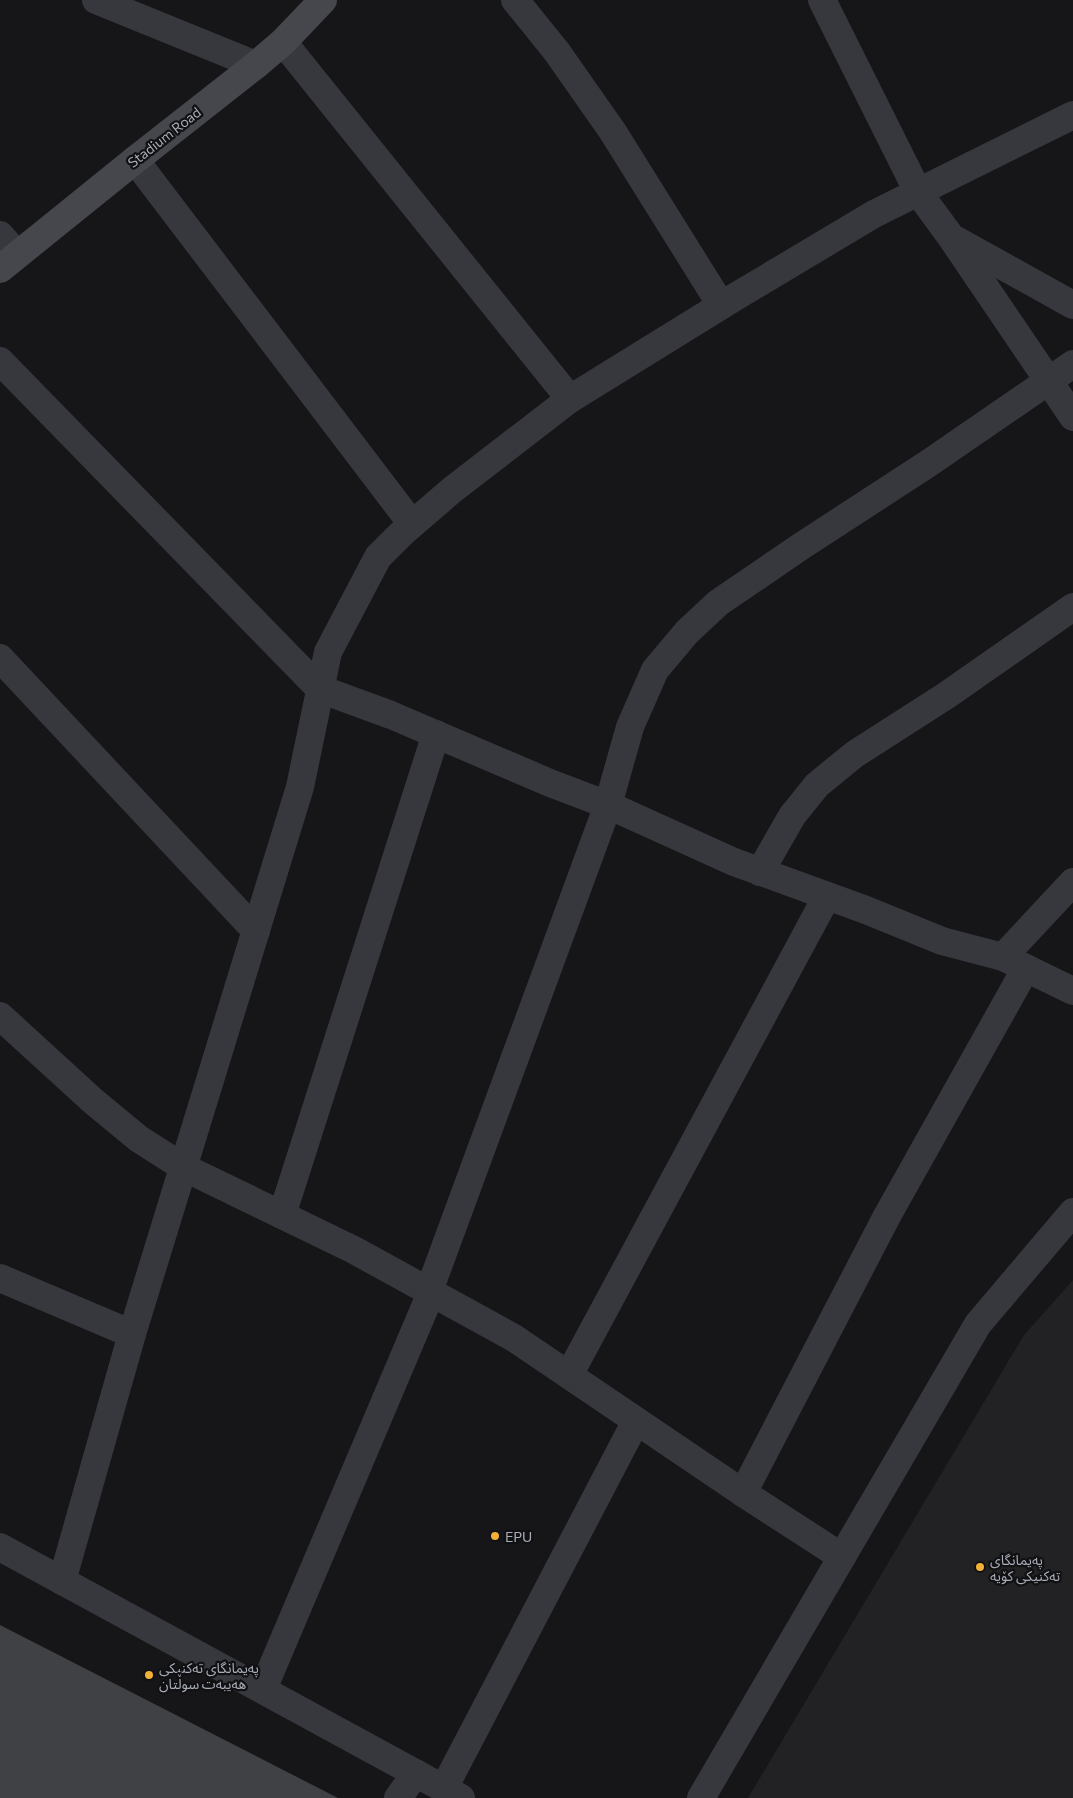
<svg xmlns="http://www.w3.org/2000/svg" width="1073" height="1798" viewBox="0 0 1073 1798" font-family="Commissioner,'Noto Sans Arabic',sans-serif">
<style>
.built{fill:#222225}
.building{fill:#404145}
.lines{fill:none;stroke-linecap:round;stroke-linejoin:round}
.minor{stroke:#37383d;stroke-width:28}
.tertiary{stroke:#37383d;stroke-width:28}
.secondary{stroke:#45474d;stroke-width:28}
.poi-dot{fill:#f2b134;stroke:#111113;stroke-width:2}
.labels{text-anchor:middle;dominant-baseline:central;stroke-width:4.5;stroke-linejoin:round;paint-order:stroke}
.street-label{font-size:14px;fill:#a8adb8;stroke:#111113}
.poi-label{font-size:14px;fill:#a8adb8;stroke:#111113;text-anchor:start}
</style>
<rect width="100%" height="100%" fill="#161618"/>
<!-- built -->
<polygon class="built" points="1073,1280 1073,1798 748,1798 1024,1335"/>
<!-- building -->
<polygon class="building" points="0,1625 338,1798 0,1798"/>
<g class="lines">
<!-- minor -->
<g class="minor">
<polyline points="96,0 256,65"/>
<polyline points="515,0 557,52 613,132 721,305"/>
<polyline points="822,0 918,192 951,237 1073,417"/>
<polyline points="283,42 570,399"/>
<polyline points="135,160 412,524"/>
<polyline points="0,235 17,254"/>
<polyline points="956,240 1073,305"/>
<polyline points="0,361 320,689 391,715 550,783 608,805 734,862 866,910 942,941 1003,957 1073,991"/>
<polyline points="0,658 256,931"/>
<polyline points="760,872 792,816 817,785 855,754 947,695 1073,607"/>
<polyline points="1003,957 1073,882"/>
<polyline points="0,1016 93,1101 139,1139 183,1167 354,1250 514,1338 743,1493 842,1557"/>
<polyline points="282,1215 436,734"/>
<polyline points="0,1278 132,1334"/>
<polyline points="429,1291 608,805 630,727 655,670 687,632 718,603 800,547 929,463 1073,364"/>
<polyline points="569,1375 827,896"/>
<polyline points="743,1493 887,1216 1026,968"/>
<polyline points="62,1581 132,1334 300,787 328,652 378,557 401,534 452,490 570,399 735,297 874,214 1073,115"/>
<polyline points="263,1689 431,1293"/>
<polyline points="444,1788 636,1421"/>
<polyline points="701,1798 978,1324 1073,1212"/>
</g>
<!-- tertiary -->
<g class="tertiary">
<polyline points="0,1547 461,1798"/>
<polyline points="398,1798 416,1773"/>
</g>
<!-- secondary -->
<polyline class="secondary" points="0,269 135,160 256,65 283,42 323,0"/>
</g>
<!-- markers -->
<g class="poi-dot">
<circle cx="495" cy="1536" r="5"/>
<circle cx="980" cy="1567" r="5"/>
<circle cx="149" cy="1675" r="5"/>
</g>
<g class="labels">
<!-- street labels -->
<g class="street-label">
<text transform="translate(164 137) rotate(-38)">Stadium Road</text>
</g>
<!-- poi labels -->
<g class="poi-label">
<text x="505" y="1536">EPU</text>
<text x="990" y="1559">په‌یمانگای<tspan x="990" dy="16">ته‌كنیكی كۆیه‌</tspan></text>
<text x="159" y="1667">پەیمانگای تەکنیکی<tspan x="159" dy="16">هەیبەت سوڵتان</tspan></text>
</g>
</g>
</svg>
